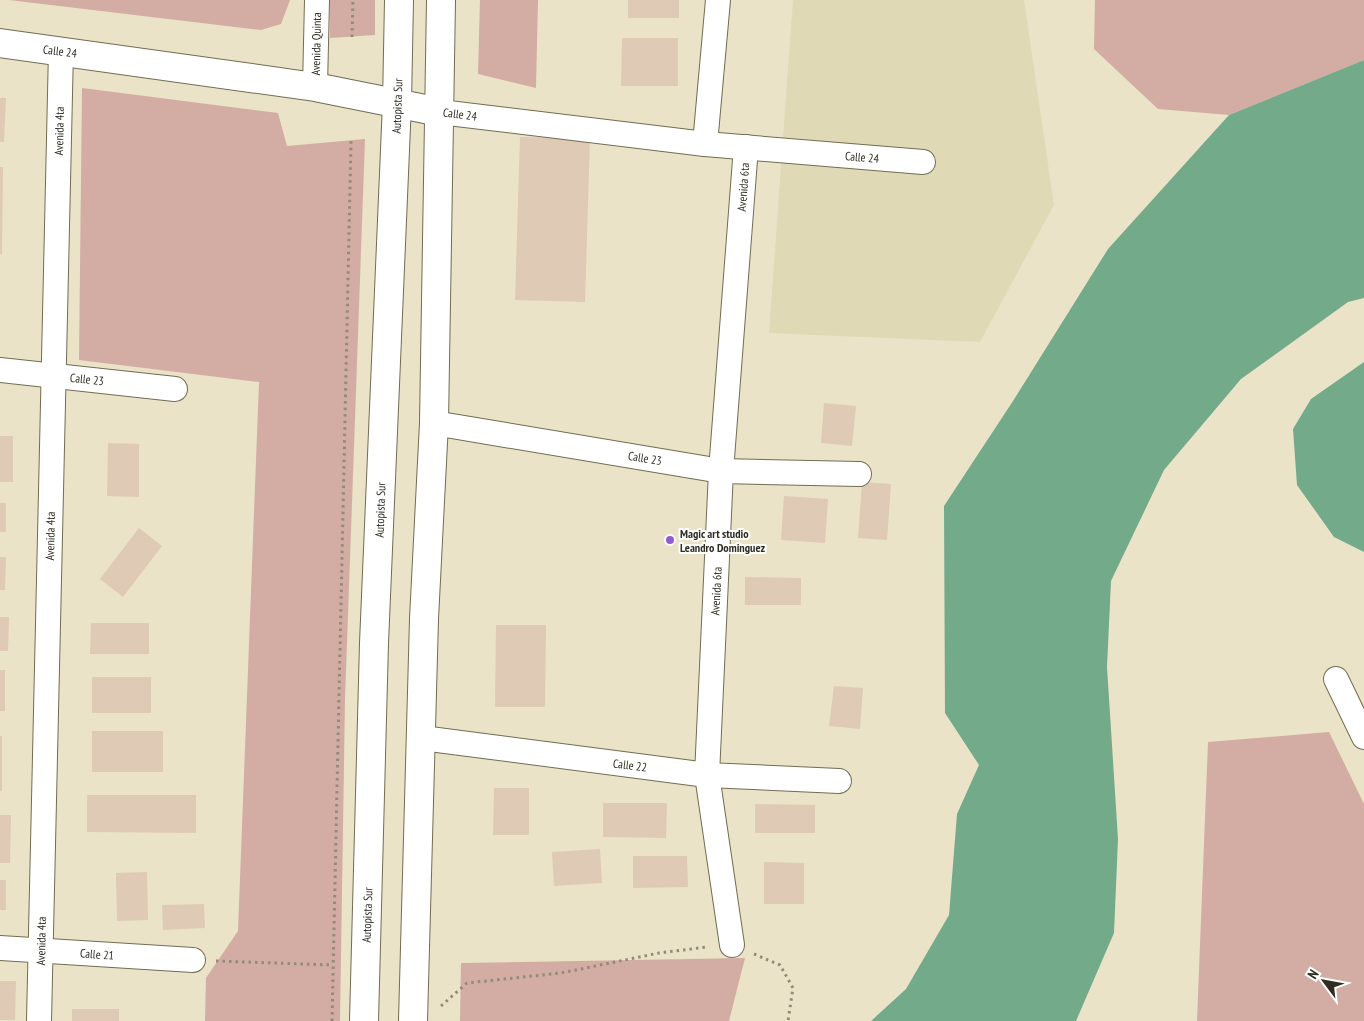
<svg xmlns="http://www.w3.org/2000/svg" width="1364" height="1021" viewBox="0 0 1364 1021" font-family="'PT Sans Narrow',sans-serif">
<style>
.built{fill:#e0d9b6}
.green{fill:#d3aca3}
.water{fill:#73aa8a}
.building{fill:#dfcab5}
.lines{fill:none;stroke-linecap:round;stroke-linejoin:round}
.street-casing{stroke:#716c53;stroke-width:26}
.secondary-casing{stroke:#716c53;stroke-width:30}
.highway-casing{stroke:#716c53;stroke-width:30}
.path{stroke:#918c79;stroke-width:3;stroke-dasharray:2.5 4;stroke-linecap:butt}
.street{stroke:#fff;stroke-width:24}
.secondary{stroke:#fff;stroke-width:28}
.highway{stroke:#fff;stroke-width:28}
.poi-dot{fill:#905ad2;stroke:#fff;stroke-width:2}
.labels{text-anchor:middle;dominant-baseline:central;stroke-width:4;stroke-linejoin:round;paint-order:stroke}
.street-label{font-size:12px;fill:#2f2d22;stroke:#fff}
.poi-label{font-size:12px;font-weight:bold;fill:#2f2d22;stroke:#fff;text-anchor:start}
</style>
<rect width="100%" height="100%" fill="#eae3c8"/>
<!-- built -->
<polygon class="built" points="793,0 1024,0 1054,205 980,342 769,333"/>
<!-- green -->
<g class="green">
<polygon points="9,0 290,0 281,24 261,30"/>
<polygon points="330,0 375,0 375,35 330,38"/>
<polygon points="480,0 538,0 536,88 478,74"/>
<polygon points="1095,0 1364,0 1364,60 1229,115 1158,109 1094,49"/>
<polygon points="82,88 278,113 287,146 365,139 345,699 340,1021 205,1021 206,978 238,931 259,382 79,360"/>
<polygon points="1329,732 1364,804 1364,1021 1197,1021 1208,742"/>
<polygon points="745,958 729,1021 460,1021 461,963"/>
</g>
<!-- water -->
<g class="water">
<polygon points="1364,60 1364,298 1348,302 1241,379 1164,470 1111,581 1107,667 1118,839 1114,933 1076,1021 871,1021 906,989 949,915 957,814 979,765 945,713 944,506 1013,401 1108,249 1229,115"/>
<polygon points="1364,362 1364,552 1334,537 1297,485 1293,429 1311,399"/>
</g>
<!-- building -->
<g class="building">
<rect x="628" y="0" width="51" height="18"/>
<polygon points="622,38 678,38 678,86 621,86"/>
<polygon points="0,98 6,98 4,142 0,142"/>
<polygon points="520,137 590,138 585,302 515,300"/>
<polygon points="0,167 3,167 2,254 0,254"/>
<polygon points="824,403 856,406 852,446 821,443"/>
<rect x="0" y="436" width="13" height="46"/>
<polygon points="108,443 139,444 139,497 107,496"/>
<polygon points="862,482 891,484 887,540 858,538"/>
<polygon points="784,496 828,499 825,543 781,540"/>
<rect x="0" y="503" width="6" height="29"/>
<polygon points="139,528 162,546 123,597 100,579"/>
<polygon points="0,557 6,557 5,590 0,590"/>
<polygon points="745,577 801,578 801,605 745,605"/>
<polygon points="0,617 9,617 8,651 0,651"/>
<polygon points="91,623 149,623 149,654 90,654"/>
<polygon points="496,625 546,625 545,707 495,707"/>
<rect x="0" y="670" width="5" height="41"/>
<rect x="92" y="677" width="59" height="36"/>
<polygon points="834,686 863,688 860,729 829,726"/>
<rect x="92" y="731" width="71" height="41"/>
<rect x="0" y="736" width="2" height="55"/>
<polygon points="494,788 529,788 529,835 493,835"/>
<polygon points="87,795 196,795 196,833 87,832"/>
<polygon points="603,803 667,803 666,838 603,837"/>
<polygon points="755,804 815,805 815,833 755,833"/>
<polygon points="0,815 11,815 10,863 0,863"/>
<polygon points="600,849 602,883 554,886 552,852"/>
<polygon points="633,856 687,856 688,887 633,888"/>
<polygon points="764,862 804,863 804,904 764,904"/>
<polygon points="147,872 148,920 117,921 116,873"/>
<rect x="0" y="880" width="6" height="30"/>
<polygon points="204,904 205,928 163,930 162,905"/>
<polygon points="0,981 16,981 15,1020 0,1020"/>
<rect x="72" y="1009" width="47" height="12"/>
</g>
<g class="lines">
<!-- street casing -->
<g class="street-casing">
<g id="street">
<polyline points="315,87 317,0"/>
<polyline points="440,112 705,144 923,162"/>
<polyline points="705,144 718,0"/>
<polyline points="0,370 175,389"/>
<polyline points="434,423 721,471 859,474"/>
<polyline points="1336,679 1364,737"/>
<polyline points="422,738 707,775 839,781"/>
<polyline points="732,945 707,775 721,471 746,147"/>
<polyline points="0,948 193,960"/>
<polyline points="39,1021 61,50"/>
</g>
</g>
<!-- secondary casing -->
<g class="secondary-casing">
<polyline id="secondary" points="0,43 315,87 440,112"/>
</g>
<!-- highway casing -->
<g class="highway-casing">
<g id="highway">
<polyline points="364,1021 374,643 397,103 399,0"/>
<polyline points="413,1021 424,619 434,423 441,0"/>
</g>
</g>
<!-- path -->
<g class="path">
<polyline points="352,37 353,0"/>
<polyline points="754,954 780,965 793,988 788,1021"/>
<polyline points="216,961 333,965"/>
<polyline points="441,1006 467,983 561,973 659,953 707,947"/>
<polyline points="332,1021 351,141"/>
</g>
<!-- street -->
<use href="#street" class="street"/>
<!-- secondary -->
<use href="#secondary" class="secondary"/>
<!-- highway -->
<use href="#highway" class="highway"/>
</g>
<!-- markers -->
<circle class="poi-dot" cx="670" cy="540" r="5"/>
<g class="labels">
<!-- street labels -->
<g class="street-label">
<text transform="translate(316 44) rotate(-89)">Avenida Quinta</text>
<text transform="translate(60 51) rotate(7)">Calle 24</text>
<text transform="translate(397 106) rotate(-88)">Autopista Sur</text>
<text transform="translate(460 114) rotate(7)">Calle 24</text>
<text transform="translate(59 131) rotate(-89)">Avenida 4ta</text>
<text transform="translate(862 157) rotate(5)">Calle 24</text>
<text transform="translate(743 187) rotate(-86)">Avenida 6ta</text>
<text transform="translate(87 379) rotate(6)">Calle 23</text>
<text transform="translate(645 458) rotate(9)">Calle 23</text>
<text transform="translate(380 510) rotate(-88)">Autopista Sur</text>
<text transform="translate(50 536) rotate(-89)">Avenida 4ta</text>
<text transform="translate(716 591) rotate(-87)">Avenida 6ta</text>
<text transform="translate(630 765) rotate(7)">Calle 22</text>
<text transform="translate(367 915) rotate(-88)">Autopista Sur</text>
<text transform="translate(41 941) rotate(-89)">Avenida 4ta</text>
<text transform="translate(97 954) rotate(4)">Calle 21</text>
</g>
<!-- poi labels -->
<g class="poi-label">
<text x="680" y="533">Magic art studio<tspan x="680" dy="14">Leandro Dominguez</tspan></text>
</g>
</g>
<!-- north arrow -->
<g transform="translate(1324 981) rotate(302)" stroke="#ffffff" stroke-width="4" paint-order="stroke">
<path d="M0-4L9 19L0 12L-9 19Z" fill="#2f2d22"/>
<text y="-8" font-size="14" font-weight="bold" text-anchor="middle" fill="#2f2d22">N</text>
</g>
</svg>
